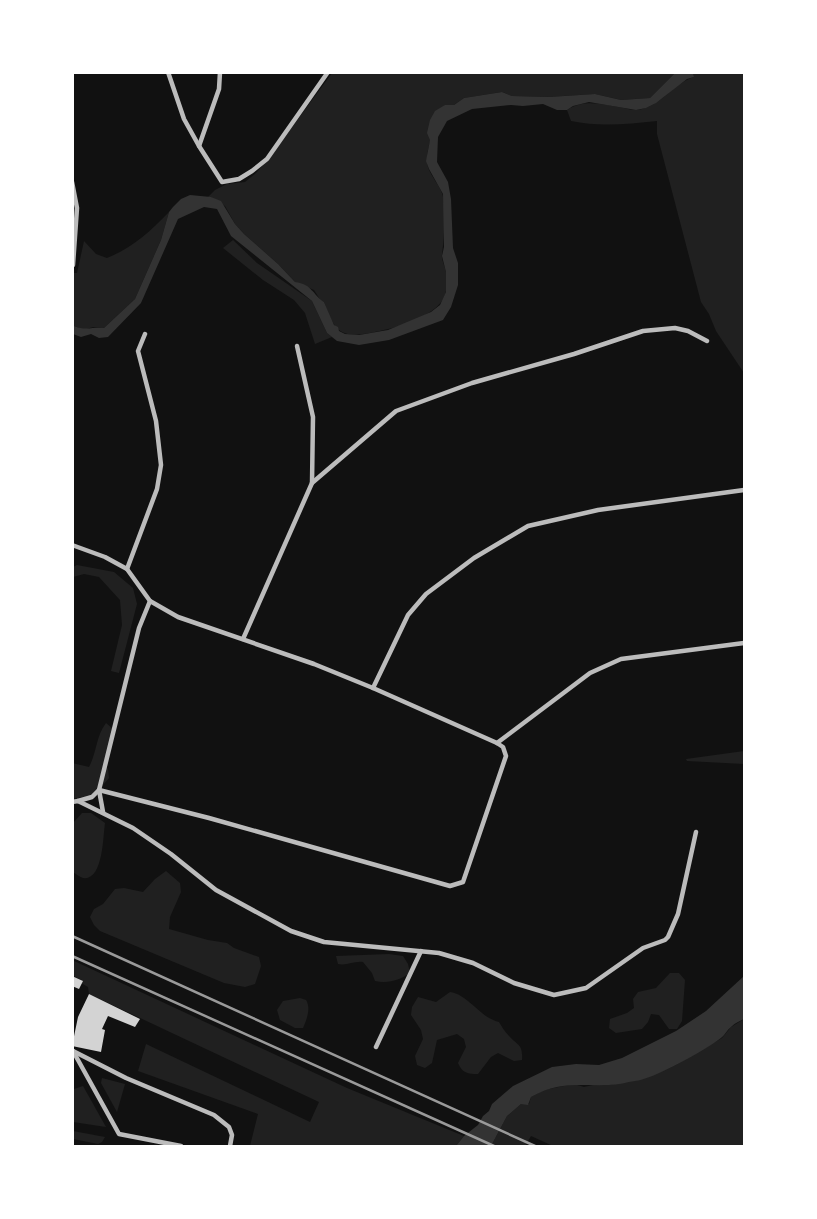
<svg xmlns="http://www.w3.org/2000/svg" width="817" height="1219" viewBox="0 0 817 1219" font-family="Helvetica,sans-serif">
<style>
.green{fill:#202020}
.water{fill:#333}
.building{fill:#d3d3d3}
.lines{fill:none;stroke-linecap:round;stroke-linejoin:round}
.minor{stroke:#bcbcbc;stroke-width:4.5}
.rail{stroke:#9a9a9a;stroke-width:2.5}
</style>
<rect width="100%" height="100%" fill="#111"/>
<!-- green -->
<g class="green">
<path d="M 332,73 L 675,73 L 650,98 L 621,100 L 595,94 L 549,97 L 512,96 L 502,92 L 464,98 L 454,105 L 445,105 C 437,123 428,140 427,159 C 426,172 438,182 442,193 C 446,203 444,242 442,254 C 441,260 445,266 446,272 C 447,278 447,286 446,291 C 442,318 386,331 363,334 C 336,338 333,324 324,302 L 321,301 L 314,290 L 295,282 L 278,264 L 244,234 L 235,224 L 225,206 L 211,197 L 208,197 L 215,190 L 227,184 L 245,182 L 256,173 L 270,157 Z"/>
<path d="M 693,73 L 744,73 L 744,373 L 716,331 L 709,314 L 701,302 L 657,134 L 657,121 C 628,124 599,127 571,121 L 567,110 C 585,98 605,105 624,108 C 628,109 632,110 636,110 C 660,108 672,84 694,77 Z"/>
<path d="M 169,212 L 161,240 L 135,299 L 104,328 L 93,327 L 84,330 L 74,326 L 73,323 L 73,273 L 77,273 L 84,241 L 96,254 L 107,258 C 132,248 150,232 169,212 Z"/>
<polygon points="233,240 257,263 312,301 327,333 332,337 315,344 305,313 294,300 263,280 223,248"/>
<polygon points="77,565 114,572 133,588 137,604 119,673 111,671 122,625 120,600 99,577 84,574 73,577 73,567"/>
<path d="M 106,723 L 113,729 L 105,765 L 108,769 L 109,778 L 91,799 L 82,797 L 73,799 L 72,763 L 89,767 C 97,752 96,736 106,723 Z"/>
<polygon points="744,751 744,764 687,761 686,759"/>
<path d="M 82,813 L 91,813 L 105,823 C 103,837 103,881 83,878 C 80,877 76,874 73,872 L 73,823 Z"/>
<polygon points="166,871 180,883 181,892 170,917 169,929 208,940 227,943 234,948 259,957 261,966 255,984 245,987 224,983 100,931 94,925 90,917 94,909 103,904 115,889 124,888 143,892 155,879"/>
<path d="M 389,954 L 403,956 L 408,964 L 410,973 C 400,980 388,984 375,981 L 372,973 L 363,962 C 353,961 347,966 338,964 L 336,956 Z"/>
<polygon points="72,960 347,1088 464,1136 456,1146 250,1146 258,1114 138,1071 146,1044 310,1122 319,1102 89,994 88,987 81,983 82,980 73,976"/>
<polygon points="670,973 679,973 685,980 682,1021 677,1029 669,1029 659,1015 651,1014 648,1022 642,1029 616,1033 609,1028 610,1019 627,1013 634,1008 633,999 638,992 656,988"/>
<path d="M 450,992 C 469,995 479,1017 499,1022 C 502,1027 505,1032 509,1036 C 518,1046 523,1044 522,1060 L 514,1061 L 498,1053 L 491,1057 L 478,1074 C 468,1074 462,1073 458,1063 L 466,1047 L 464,1039 L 457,1034 L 437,1040 L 432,1063 L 425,1068 L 417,1065 L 415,1056 L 423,1039 L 421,1030 L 411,1015 L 412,1007 L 418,997 L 436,1002 Z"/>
<path d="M 300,998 L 306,1000 C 311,1008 307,1019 303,1028 L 295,1028 L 280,1020 L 277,1010 L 283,1001 Z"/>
<polygon points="744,1019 744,1146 553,1146 531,1136 525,1146 491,1146 507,1116 521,1104 529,1104 531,1097 543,1090 574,1084 584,1087 597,1084 610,1085 630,1081 635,1081 672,1067 722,1038 731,1027"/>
<polygon points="102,1078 125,1084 117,1112 101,1083"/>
<polygon points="83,1086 106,1127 73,1122 73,1091 74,1089"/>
<polygon points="72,1131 73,1131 105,1137 102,1142 98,1144 73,1139"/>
</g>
<!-- water -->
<g class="water">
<path d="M 675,73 L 693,73 L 694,77 L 687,79 L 656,103 L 646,108 L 636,110 L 589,102 L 573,106 L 567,110 L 557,110 L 543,104 L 523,106 L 511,105 L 472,109 L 447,121 L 438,137 L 437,162 L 448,182 L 451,199 L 453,248 L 458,263 L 458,285 L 451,307 L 443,320 L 389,340 L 359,345 L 337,341 L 327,333 L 312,301 L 231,236 L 217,209 L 204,207 L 178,219 L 141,303 L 108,337 L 99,338 L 91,334 L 81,337 L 73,334 L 73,323 L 74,326 C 85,331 92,327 104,328 L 135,299 L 161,240 L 169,212 L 173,207 L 181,199 L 190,195 L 211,197 L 221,201 L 235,224 L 244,234 L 278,264 L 295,282 C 312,284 313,295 324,302 L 334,325 L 338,327 L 339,331 L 345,334 L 359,335 L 388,330 L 431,312 L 440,305 L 446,292 L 446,272 L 442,256 L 444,247 L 443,194 L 429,169 L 426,161 L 430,140 L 427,133 L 430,120 L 435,111 L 445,105 L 454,105 L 464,98 L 502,92 L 512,96 L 549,97 L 595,94 L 621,100 L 650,98 Z"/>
<path d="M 744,976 L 744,1019 C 740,1021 735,1023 731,1027 C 727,1030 725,1035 721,1038 C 707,1049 652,1080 635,1081 C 627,1082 618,1085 609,1085 C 579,1086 559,1081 531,1097 L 528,1105 L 521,1104 L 507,1116 L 491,1146 L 456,1146 L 464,1136 L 478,1125 L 483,1116 L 489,1111 L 492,1104 L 513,1086 L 552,1067 L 576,1064 L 599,1065 L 622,1058 L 676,1031 L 706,1011 Z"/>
</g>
<!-- building -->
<g class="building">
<polygon points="72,976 83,981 79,989 72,986"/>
<polygon points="89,994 140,1019 135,1027 108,1016 102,1029 105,1030 101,1052 72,1046 78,1017"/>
</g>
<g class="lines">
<!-- minor -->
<g class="minor">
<polyline points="168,72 184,119 199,146 222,182 239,179 252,171 267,159 328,72"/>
<polyline points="199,146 219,89 220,72"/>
<polyline points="72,182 77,208 73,265"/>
<polyline points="297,346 313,417 312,483"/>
<polyline points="72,545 105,557 127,569 150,601 178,617 314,664 373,688 497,743 503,747 506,756 463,882 450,886 209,818 99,790 92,797 78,801"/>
<polyline points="127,569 157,489 161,465 156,421 138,351 145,334"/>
<polyline points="243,639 312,483 396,411 472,383 574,354 643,331 675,328 688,331 707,341"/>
<polyline points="373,688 408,615 426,594 474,558 528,526 598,510 744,490"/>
<polyline points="497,743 590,673 621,659 744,643"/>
<polyline points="72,802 78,801 133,828 171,854 216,890 291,931 324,942 439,953 473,963 514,983 554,995 586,988 643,948 665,940 668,937 678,914 696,832"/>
<polyline points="103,812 99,790 139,628 150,601"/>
<polyline points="376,1047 421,951"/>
<polyline points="73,1051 126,1078 214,1115 229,1127 232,1135 230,1146"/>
<polyline points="73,1051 119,1134 181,1146"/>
</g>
<!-- rail -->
<g class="rail">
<polyline points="72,936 535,1146"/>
<polyline points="72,956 494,1146"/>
</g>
</g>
<!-- border -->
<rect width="817" height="1219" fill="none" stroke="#ffffff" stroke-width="148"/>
</svg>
